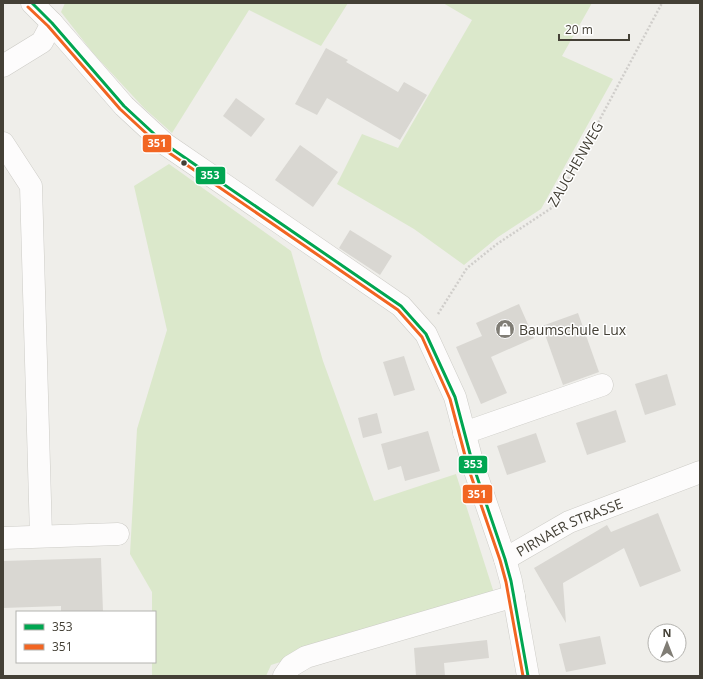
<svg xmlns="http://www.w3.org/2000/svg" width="703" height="679" viewBox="0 0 703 679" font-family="'Open Sans',sans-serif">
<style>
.green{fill:#dbe8cb}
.building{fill:#d9d7d2}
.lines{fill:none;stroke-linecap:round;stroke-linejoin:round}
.minor-casing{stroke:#cdccc7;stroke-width:23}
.path{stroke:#d0cecb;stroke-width:2.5;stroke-dasharray:2 2;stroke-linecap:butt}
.minor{stroke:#fdfcfc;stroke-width:22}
.bus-1-casing{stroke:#fff;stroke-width:6}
.bus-2-casing{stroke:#fff;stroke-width:6}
.bus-1{stroke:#00a651;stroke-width:3}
.bus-2{stroke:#f26522;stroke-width:3}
.bus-dot{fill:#444036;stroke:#fff;stroke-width:1.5}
.labels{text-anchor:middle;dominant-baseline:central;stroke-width:3;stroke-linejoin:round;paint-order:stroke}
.street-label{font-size:14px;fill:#444036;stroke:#fff}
.poi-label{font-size:14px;fill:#444036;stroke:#fff;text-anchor:start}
.line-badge{stroke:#fff;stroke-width:1.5}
.badge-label{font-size:11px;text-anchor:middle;font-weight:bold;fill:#fff}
</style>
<rect width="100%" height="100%" fill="#efeeea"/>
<!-- green -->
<g class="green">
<polygon points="65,3 348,3 321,46 249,10 172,133 144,108 93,53 61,12"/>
<polygon points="443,3 592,3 562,56 613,79 541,209 498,237 464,265 414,229 337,184 362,134 398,148 472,20"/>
<polygon points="169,164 291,251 323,361 374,501 456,474 494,593 271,665 266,676 152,676 152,662 155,662 155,612 152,612 152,592 130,554 137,429 167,330 134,186"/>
</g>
<!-- building -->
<g class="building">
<polygon points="326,48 348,60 346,62 398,92 404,82 427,95 400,140 327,98 317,115 295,104"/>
<polygon points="236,98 265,119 251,137 223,116"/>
<polygon points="300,145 338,172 313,207 275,180"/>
<polygon points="350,230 392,256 380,275 339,248"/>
<polygon points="519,304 534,338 491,357 507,393 481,404 456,347 482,336 476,323"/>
<polygon points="578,313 599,372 563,385 542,326"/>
<polygon points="404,356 415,390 394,396 383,362"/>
<polygon points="667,374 676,405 645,415 635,384"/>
<polygon points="616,410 626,442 587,455 576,423"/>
<polygon points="377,413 382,433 363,438 358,418"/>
<polygon points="428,431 440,471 405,481 401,466 388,470 381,444"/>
<polygon points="536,433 546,462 507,475 497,446"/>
<polygon points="658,513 681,571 640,587 624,548 563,583 566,623 534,568 607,525 611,532"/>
<polygon points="101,558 103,612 61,612 61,606 3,608 3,561"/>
<polygon points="600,636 606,664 566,672 559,644"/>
<polygon points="487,640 489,658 444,663 445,676 416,676 414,648"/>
</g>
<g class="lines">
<!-- minor casing -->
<g class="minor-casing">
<g id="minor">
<polyline points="32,3 52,23 124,106 165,144 401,306 426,334 455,397 473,465 505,559 511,581 528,676"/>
<polyline points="3,66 42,42 52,23"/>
<polyline points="3,143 31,186 41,536"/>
<polyline points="464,433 602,385"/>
<polyline points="3,538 118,534"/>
<path id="s1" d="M 505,559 L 569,522 L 700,472"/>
<polyline points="284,676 291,666 306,657 514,596"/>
</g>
</g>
<!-- path -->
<polyline class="path" points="438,314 467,268 497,244 553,207 662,3"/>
<!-- minor -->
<use href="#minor" class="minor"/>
<!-- bus-1 casing -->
<g class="bus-1-casing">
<polyline id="bus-1" points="32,3 52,23 124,106 165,144 401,306 426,334 455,397 473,465 505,559 511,581 528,676"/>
</g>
<!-- bus-2 casing -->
<g class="bus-2-casing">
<polyline id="bus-2" points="28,7 48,26 120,109 162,148 398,310 422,337 450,399 468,467 500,560 506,582 523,676"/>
</g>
<!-- bus-1 -->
<use href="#bus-1" class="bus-1"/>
<!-- bus-2 -->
<use href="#bus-2" class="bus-2"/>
</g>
<!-- icons -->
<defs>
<g id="shop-disc" transform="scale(1)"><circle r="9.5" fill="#807d75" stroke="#fff"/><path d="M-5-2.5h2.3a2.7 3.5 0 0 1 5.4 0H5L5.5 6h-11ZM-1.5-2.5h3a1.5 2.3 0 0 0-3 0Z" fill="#fff"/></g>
</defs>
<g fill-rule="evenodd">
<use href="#shop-disc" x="505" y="329"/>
</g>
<!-- markers -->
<circle class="bus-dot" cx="184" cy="163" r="3.5"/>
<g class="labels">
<!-- street labels -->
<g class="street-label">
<text transform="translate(575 164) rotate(-60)">ZAUCHENWEG</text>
<text stroke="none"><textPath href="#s1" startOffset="72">PIRNAER STRASSE</textPath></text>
</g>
<!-- poi labels -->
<g class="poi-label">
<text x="519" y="329">Baumschule Lux</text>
</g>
</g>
<g class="line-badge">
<rect x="142" y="134" width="30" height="19" rx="4" fill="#f26522"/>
<rect x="195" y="166" width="31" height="19" rx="4" fill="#00a651"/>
<rect x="458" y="455" width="30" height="19" rx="4" fill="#00a651"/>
<rect x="462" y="484" width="31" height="20" rx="4" fill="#f26522"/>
</g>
<g class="badge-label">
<text x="157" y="147">351</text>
<text x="210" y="179">353</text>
<text x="473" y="468">353</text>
<text x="477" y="498">351</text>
</g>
<!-- border -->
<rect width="703" height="679" fill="none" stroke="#444036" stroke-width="8"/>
<!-- legend -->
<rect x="16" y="611" width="140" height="52" fill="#ffffff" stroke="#b4b3af"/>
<rect x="24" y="624" width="20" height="6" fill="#00a651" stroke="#b4b3af"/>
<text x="52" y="631" font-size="12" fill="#444036">353</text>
<rect x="24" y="644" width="20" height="6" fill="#f26522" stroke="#b4b3af"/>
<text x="52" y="651" font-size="12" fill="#444036">351</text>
<!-- north arrow -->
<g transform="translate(667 643)"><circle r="19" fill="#ffffff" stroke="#b4b3af"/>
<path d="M0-3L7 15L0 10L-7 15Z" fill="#807d75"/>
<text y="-6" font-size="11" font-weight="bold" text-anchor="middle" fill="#444036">N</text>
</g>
<!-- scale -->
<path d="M559 34v6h70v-6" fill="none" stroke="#444036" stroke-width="2"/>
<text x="565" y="34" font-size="12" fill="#444036" stroke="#ffffff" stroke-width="3" paint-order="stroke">20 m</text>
</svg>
